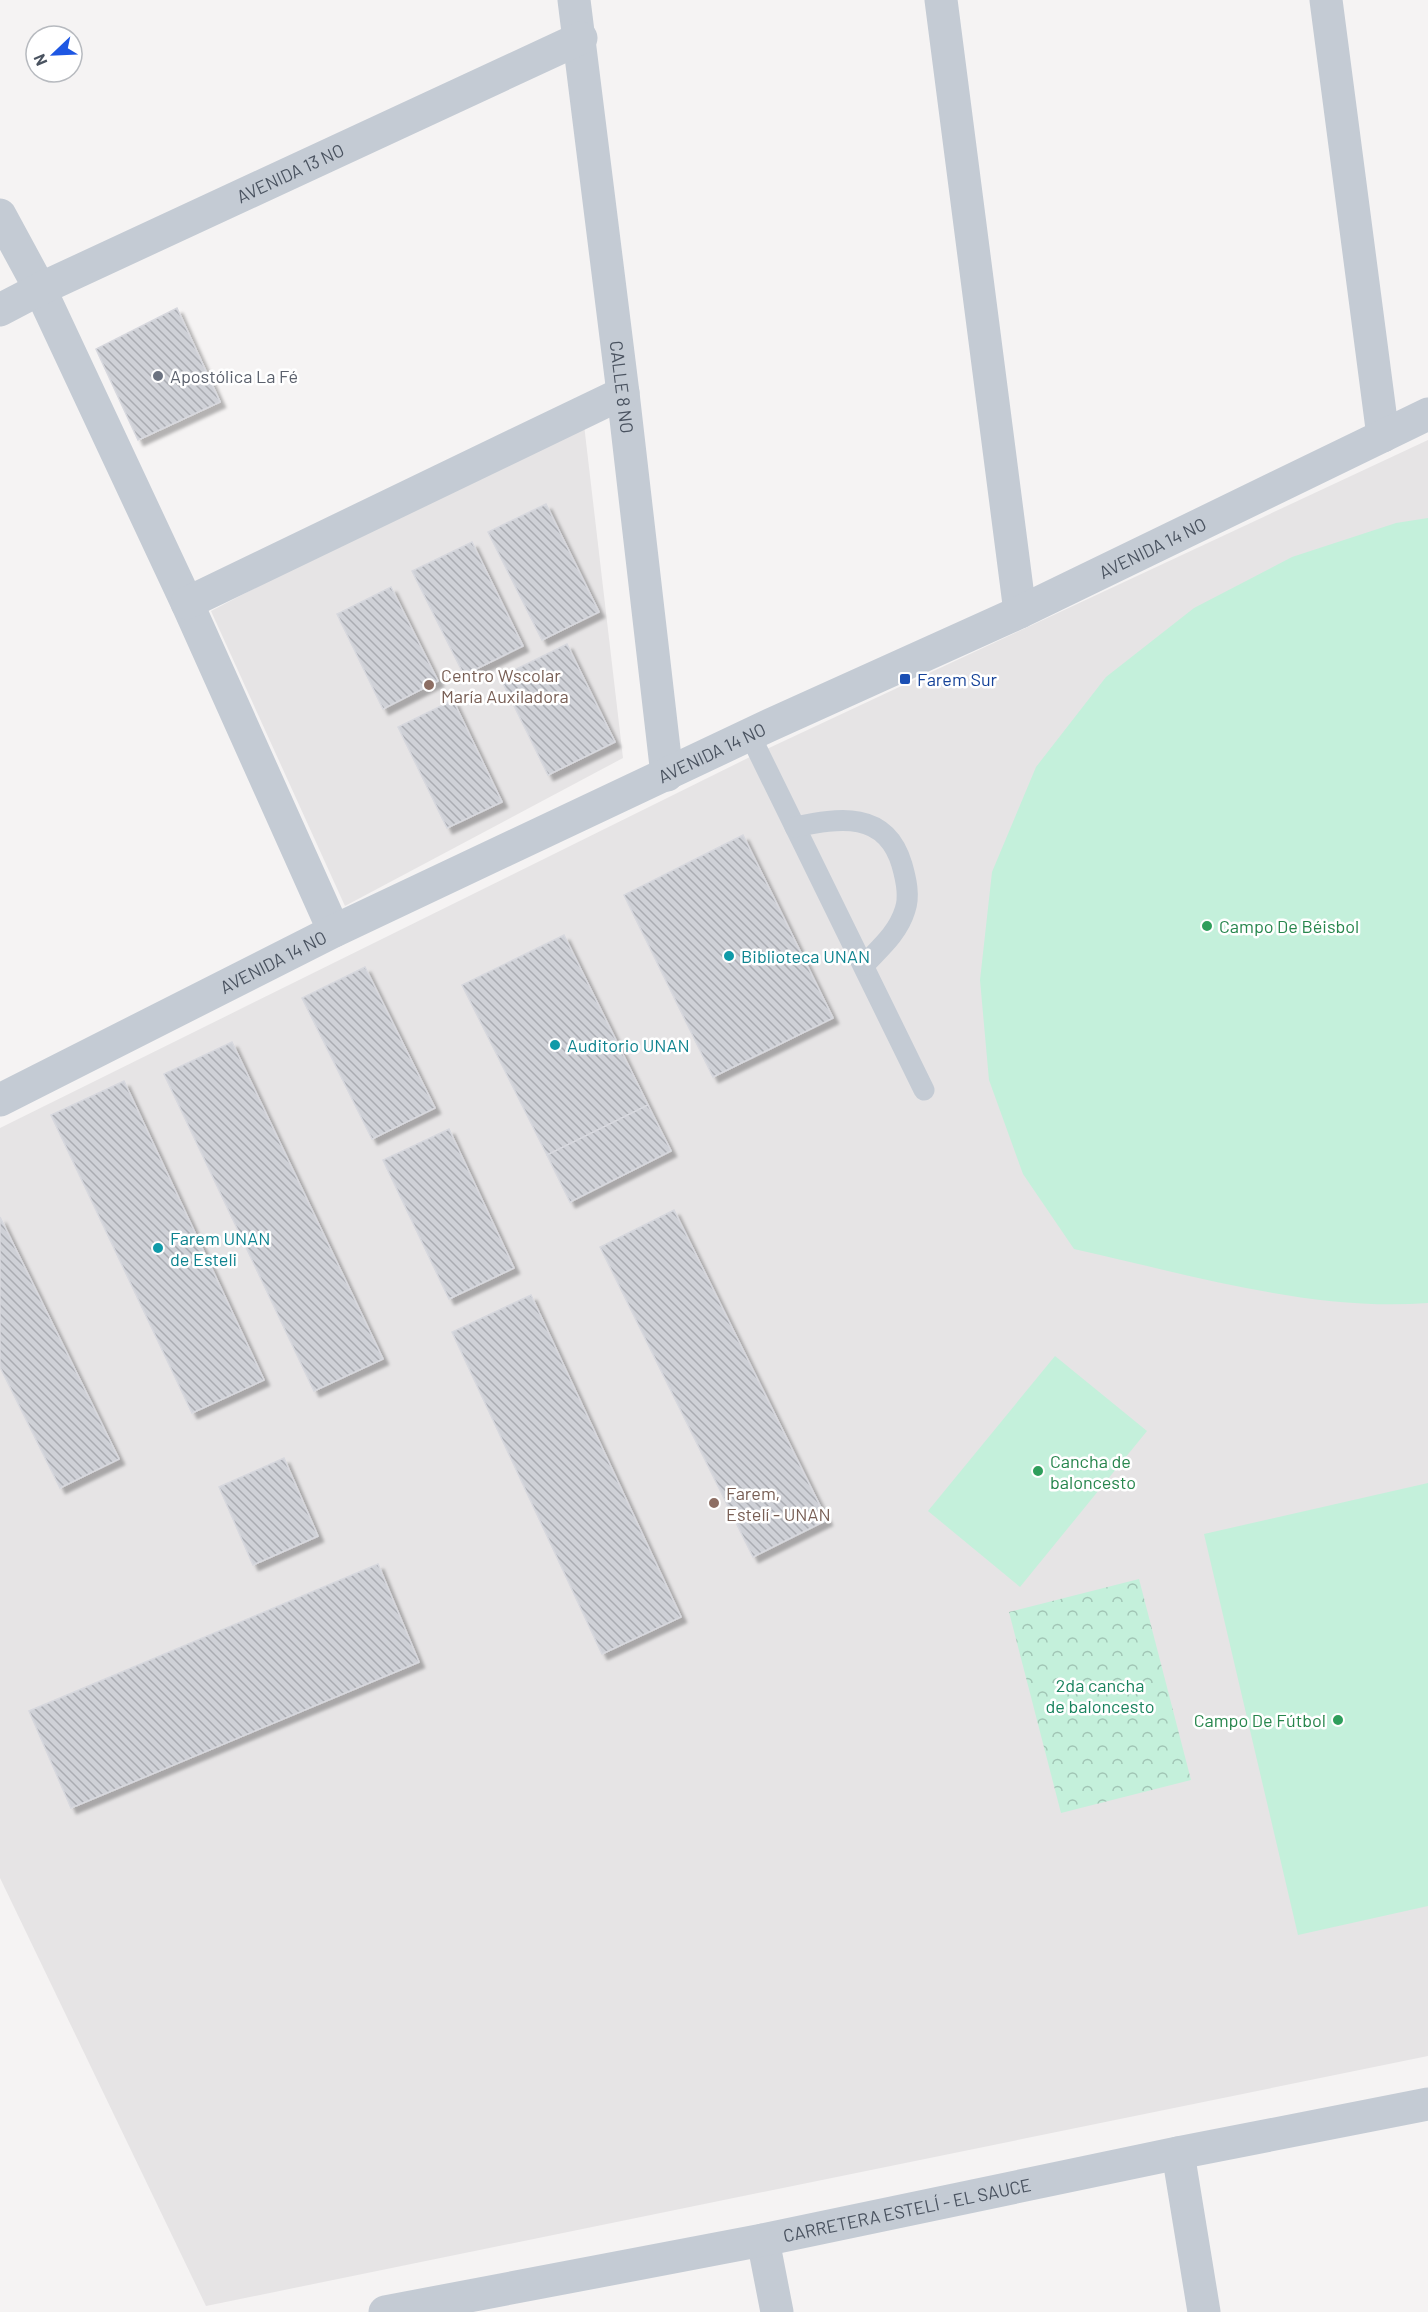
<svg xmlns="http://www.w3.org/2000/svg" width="1428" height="2312" viewBox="0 0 1428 2312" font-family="Barlow,sans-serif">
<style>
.education{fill:#e6e4e5}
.green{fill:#c4f0db}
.park{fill:url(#park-crowns)}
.building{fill:url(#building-back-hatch);stroke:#d7d8de;stroke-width:1.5;filter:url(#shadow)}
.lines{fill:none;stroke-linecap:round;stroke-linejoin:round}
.service{stroke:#c4cbd4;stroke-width:21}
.minor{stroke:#c4cbd4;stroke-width:33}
.tertiary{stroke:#c4cbd4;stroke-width:33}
.worship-dot{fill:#6b7280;stroke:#fff;stroke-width:2}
.transit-dot{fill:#1a4fb4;stroke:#fff;stroke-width:2}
.education-dot{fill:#8d6e63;stroke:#fff;stroke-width:2}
.leisure-dot{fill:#2e9e5b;stroke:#fff;stroke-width:2}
.culture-dot{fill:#0f9aa8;stroke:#fff;stroke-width:2}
.labels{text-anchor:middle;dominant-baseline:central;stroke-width:5;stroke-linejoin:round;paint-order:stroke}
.street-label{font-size:18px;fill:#4a5360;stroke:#fff}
.worship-label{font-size:18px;fill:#5b616d;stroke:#fff;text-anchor:start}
.education-label{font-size:18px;fill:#785e54;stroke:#fff;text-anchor:start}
.transit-label{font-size:18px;fill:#164399;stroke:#fff;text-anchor:start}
.leisure-label{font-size:18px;fill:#27864d;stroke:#fff;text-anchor:start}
.culture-label{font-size:18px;fill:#0d838f;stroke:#fff;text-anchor:start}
.park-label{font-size:18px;fill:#19835e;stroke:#fff}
</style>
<defs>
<pattern id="park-crowns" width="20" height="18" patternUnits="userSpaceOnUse" patternTransform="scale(1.5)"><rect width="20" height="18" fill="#c4f0db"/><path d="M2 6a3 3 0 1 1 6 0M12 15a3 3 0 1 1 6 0" fill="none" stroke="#a1c5b5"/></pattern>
<pattern id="building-back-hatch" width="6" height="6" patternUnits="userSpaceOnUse" patternTransform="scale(1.5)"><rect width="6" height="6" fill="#cfd1d7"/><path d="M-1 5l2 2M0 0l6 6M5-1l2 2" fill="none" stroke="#aaacb2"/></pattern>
<filter id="shadow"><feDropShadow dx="5.5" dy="5.5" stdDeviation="1.5" flood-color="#0004"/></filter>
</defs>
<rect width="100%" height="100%" fill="#f5f3f3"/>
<!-- education -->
<g class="education">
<polygon points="583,416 623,758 345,906 211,611"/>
<polygon points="1428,440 1428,2056 206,2306 0,1878 0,1128 758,753"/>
</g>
<!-- green -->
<g class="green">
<path d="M 1428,518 L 1428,1303 C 1313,1312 1186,1274 1074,1249 L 1023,1174 L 989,1080 L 980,980 L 992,872 L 1036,767 L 1106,677 L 1194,608 L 1292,557 L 1396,523 Z"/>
<polygon points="1055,1356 1147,1431 1020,1587 928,1511"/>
<polygon points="1428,1483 1428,1906 1298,1935 1204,1534"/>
</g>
<!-- park -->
<polygon class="park" points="1139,1579 1191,1780 1061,1813 1009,1612"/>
<!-- building -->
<g class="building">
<polygon points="177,308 220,402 138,440 96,349"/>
<polygon points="546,504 599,612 542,640 488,532"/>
<polygon points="472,542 523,646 464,675 412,571"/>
<polygon points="391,587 438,681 383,709 337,614"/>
<polygon points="567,644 615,742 548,775 500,677"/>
<polygon points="453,700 502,802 447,828 398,727"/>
<polygon points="743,835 833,1018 713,1077 624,895"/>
<polygon points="564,935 648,1105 547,1155 462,985"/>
<polygon points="365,967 435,1108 372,1139 302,998"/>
<polygon points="232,1042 383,1359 314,1391 164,1074"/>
<polygon points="124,1081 264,1380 192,1413 51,1115"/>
<polygon points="648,1105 671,1151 570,1202 547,1155"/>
<polygon points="449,1129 514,1268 449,1299 383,1160"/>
<polygon points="674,1210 827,1520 753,1557 600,1247"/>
<polygon points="0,1217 119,1459 60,1488 0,1367"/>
<polygon points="531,1295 681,1617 602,1654 452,1332"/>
<polygon points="284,1458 318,1536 253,1565 219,1487"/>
<polygon points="378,1564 419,1662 71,1808 29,1711"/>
</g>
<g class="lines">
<!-- service -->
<g class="service">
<polyline points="750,735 924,1090"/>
<path d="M 795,827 C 839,818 886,810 902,865 C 906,879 910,896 905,910 C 898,933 880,948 864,965"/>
</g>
<!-- minor -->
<g class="minor">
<path id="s1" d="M 574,0 L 623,393 L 667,775"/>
<polyline points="941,0 1020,612"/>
<polyline points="1326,0 1383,436"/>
<polyline points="0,215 40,289 187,603 334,931"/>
<path id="s2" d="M 0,310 L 40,289 L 581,38"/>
<polyline points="187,603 623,393"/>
<path id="s3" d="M 0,1100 L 334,931 L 770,725 L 1020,612 L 1428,414"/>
<polyline points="1178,2153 1204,2312"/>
<polyline points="763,2240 777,2312"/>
</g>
<!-- tertiary -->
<path class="tertiary" id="s4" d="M 385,2312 L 763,2240 L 1178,2153 L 1428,2104"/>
</g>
<!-- markers -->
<circle class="worship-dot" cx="158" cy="376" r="6"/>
<rect class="transit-dot" x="899" y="673" width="12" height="12" rx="3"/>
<g class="education-dot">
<circle cx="429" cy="685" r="6"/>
<circle cx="714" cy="1503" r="6"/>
</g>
<g class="leisure-dot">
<circle cx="1207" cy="926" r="6"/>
<circle cx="1038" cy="1471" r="6"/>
<circle cx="1338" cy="1720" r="6"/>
</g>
<g class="culture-dot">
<circle cx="729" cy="956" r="6"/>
<circle cx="555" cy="1045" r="6"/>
<circle cx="158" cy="1248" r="6"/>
</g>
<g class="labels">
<!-- street labels -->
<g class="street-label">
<text stroke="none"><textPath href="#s2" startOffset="321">AVENIDA 13 NO</textPath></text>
<text stroke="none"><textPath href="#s1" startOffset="390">CALLE 8 NO</textPath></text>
<text stroke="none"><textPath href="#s3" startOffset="1278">AVENIDA 14 NO</textPath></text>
<text stroke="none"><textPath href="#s3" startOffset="792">AVENIDA 14 NO</textPath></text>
<text stroke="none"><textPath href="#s3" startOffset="306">AVENIDA 14 NO</textPath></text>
<text stroke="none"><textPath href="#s4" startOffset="532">CARRETERA ESTELÍ - EL SAUCE</textPath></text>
</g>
<!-- worship labels -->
<g class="worship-label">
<text x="170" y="376">Apostólica La Fé</text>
</g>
<!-- education labels -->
<g class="education-label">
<text x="441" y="675">Centro Wscolar<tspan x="441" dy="21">María Auxiladora</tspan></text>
<text x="726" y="1493">Farem,<tspan x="726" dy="21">Estelí - UNAN</tspan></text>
</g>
<!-- transit labels -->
<g class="transit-label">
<text x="917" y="679">Farem Sur</text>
</g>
<!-- leisure labels -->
<g class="leisure-label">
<text x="1219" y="926">Campo De Béisbol</text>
<text x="1050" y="1461">Cancha de<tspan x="1050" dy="21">baloncesto</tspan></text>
<text x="1326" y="1720" text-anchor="end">Campo De Fútbol</text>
</g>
<!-- culture labels -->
<g class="culture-label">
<text x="741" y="956">Biblioteca UNAN</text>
<text x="567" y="1045">Auditorio UNAN</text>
<text x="170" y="1238">Farem UNAN<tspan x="170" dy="21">de Esteli</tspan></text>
</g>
<!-- park labels -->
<g class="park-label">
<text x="1100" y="1685">2da cancha<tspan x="1100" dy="21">de baloncesto</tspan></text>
</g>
</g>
<!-- north arrow -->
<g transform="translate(54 54) rotate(247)"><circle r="28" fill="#ffffff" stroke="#b7babf" stroke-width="1.5"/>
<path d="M0-4.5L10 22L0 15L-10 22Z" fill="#1e57e3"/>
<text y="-9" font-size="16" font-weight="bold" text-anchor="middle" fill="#4a5360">N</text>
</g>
</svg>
